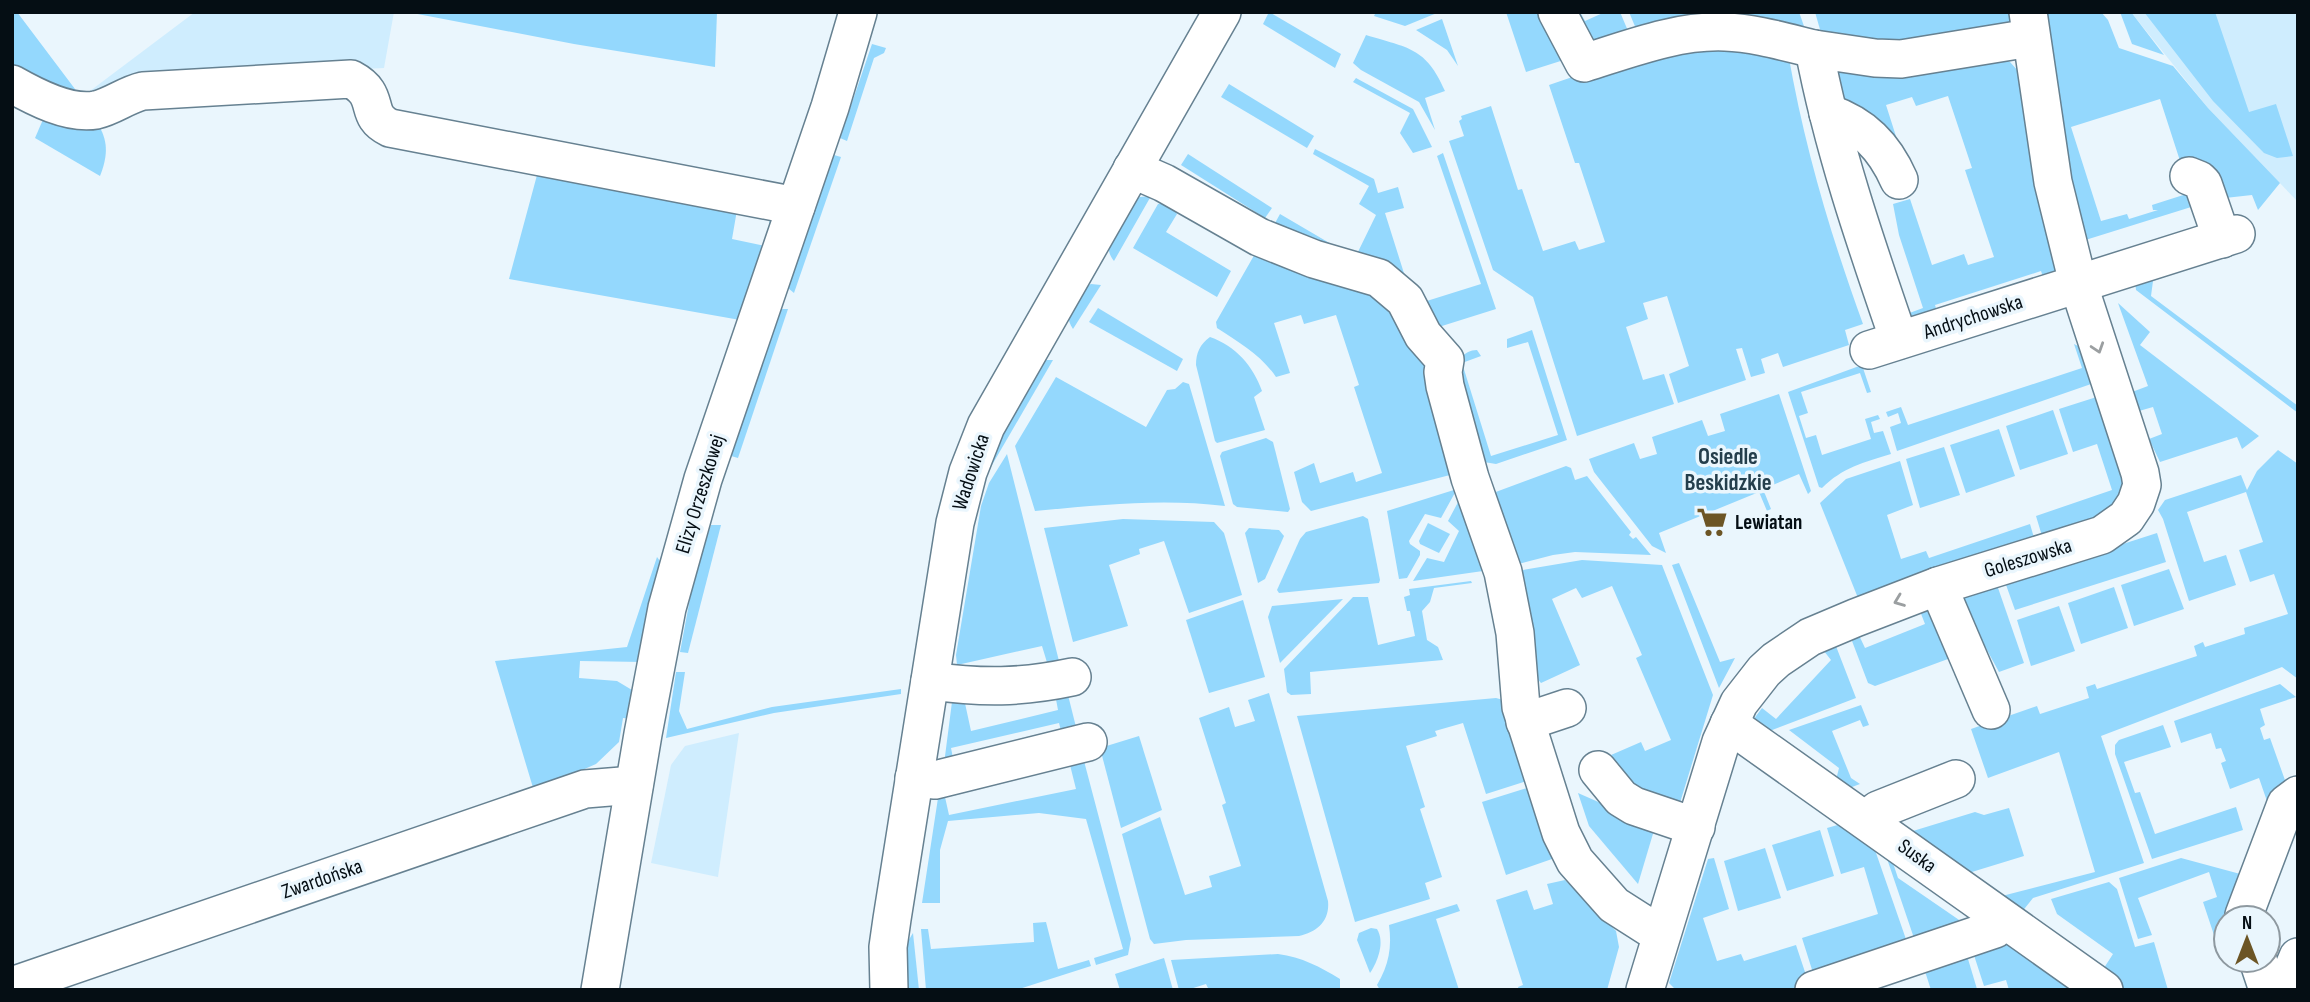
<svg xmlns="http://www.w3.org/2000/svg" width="2310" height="1002" viewBox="0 0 2310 1002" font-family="'Sofia Sans Condensed',sans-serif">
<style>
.built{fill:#cfedfe}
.green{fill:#94d8fd}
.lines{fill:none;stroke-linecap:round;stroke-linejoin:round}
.minor-casing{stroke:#668191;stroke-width:40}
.minor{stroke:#fff;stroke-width:37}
.oneway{stroke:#9b9fa1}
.labels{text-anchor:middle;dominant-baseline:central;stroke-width:7;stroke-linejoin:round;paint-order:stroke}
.street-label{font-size:21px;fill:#050e14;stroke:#eaf6fd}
.poi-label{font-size:21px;font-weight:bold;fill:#050e14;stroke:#eaf6fd;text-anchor:start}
.neighbourhood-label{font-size:23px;font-weight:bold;fill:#243e4c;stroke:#eaf6fd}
</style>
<rect width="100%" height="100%" fill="#eaf6fd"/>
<!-- built -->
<g class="built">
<polygon points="195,12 394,12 384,68 135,80 82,97"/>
<polygon points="2131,12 2298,12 2298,202 2208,108"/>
<polygon points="739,733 718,877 651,863 671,765 685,746"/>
</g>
<!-- green -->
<g class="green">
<polygon points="12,12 17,12 81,97 89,101 12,77"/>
<polygon points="407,12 717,12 715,67 574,44"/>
<polygon points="1269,12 1341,54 1335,68 1263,24"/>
<polygon points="1376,12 1437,12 1437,13 1405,26 1374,16"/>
<polygon points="1506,12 1550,12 1570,58 1526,72"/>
<polygon points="1564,12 1580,12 1585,21 1605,12 1620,12 1631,38 1598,52"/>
<polygon points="1629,12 1799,12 1805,29 1639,36"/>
<polygon points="1815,12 2016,12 2012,20 2005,25 1918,48 1821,33"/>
<polygon points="2042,12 2101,12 2108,20 2119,48 2173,66 2208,108 2280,183 2258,210 2252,195 2216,199 2182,167 2160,99 2071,127 2101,221 2127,214 2129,219 2158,210 2153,210 2152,205 2199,190 2204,203 2079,242"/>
<polygon points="2120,12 2131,12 2164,55 2132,44"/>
<polygon points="2144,12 2215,12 2249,112 2276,104 2293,156 2277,158 2264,153 2213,101"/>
<polygon points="1442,19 1458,66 1447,50 1416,30"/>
<path d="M 1366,35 C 1408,48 1426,47 1445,91 L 1425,98 L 1435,130 L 1419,102 L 1361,70 L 1353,63 Z"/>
<polygon points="872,44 886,48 884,53 874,58 847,141 840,138"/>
<path d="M 1663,46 L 1788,53 C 1805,149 1830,233 1863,324 L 1845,330 L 1849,345 L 1783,367 L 1778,353 L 1761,359 L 1765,373 L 1751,377 L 1742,348 L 1736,349 L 1746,380 L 1678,403 L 1669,374 L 1689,366 L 1667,296 L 1643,303 L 1648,319 L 1626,327 L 1643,380 L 1664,374 L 1674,404 L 1577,436 L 1533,297 L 1493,270 L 1449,141 L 1464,136 L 1459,121 L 1462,119 L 1461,116 L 1491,106 L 1518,190 L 1522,189 L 1543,251 L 1575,241 L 1579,250 L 1605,242 L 1579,163 L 1575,163 L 1549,85 Z"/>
<polygon points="2000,57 2010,62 2019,72 2058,267 2056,272 2044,280 2041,271 1935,305 1938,315 1918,321 1904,315 1923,308 1899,235 1893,204 1910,199 1932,265 1964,254 1968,265 1994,257 1965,170 1972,168 1948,96 1916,106 1912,97 1886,105 1909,177 1841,101 1830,67"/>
<polygon points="1356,78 1413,109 1432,147 1413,153 1400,133 1410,113 1353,82"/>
<polygon points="1229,84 1314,136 1307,148 1221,97"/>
<path d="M 48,108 L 99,126 C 109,143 107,158 100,176 L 35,138 Z"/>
<polygon points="1315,149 1374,179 1378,193 1398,187 1404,208 1385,213 1414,305 1481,284 1437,156 1443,153 1496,309 1426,331 1418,312 1268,236 1280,214 1355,258 1376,215 1359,204 1369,186 1313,154"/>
<polygon points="1188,154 1272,208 1265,218 1181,165"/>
<polygon points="834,155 841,157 794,293 788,288"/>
<polygon points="540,164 773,209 773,228 769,226 770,216 737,210 732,239 765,246 740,320 509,279"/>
<path d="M 1151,196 L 1114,261 C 1100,245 1117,222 1124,205 L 1140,197 Z"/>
<polygon points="1164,203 1175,210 1177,214 1166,232 1231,271 1217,297 1133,248 1158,204"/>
<path d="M 1260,245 L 1367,281 L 1424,353 L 1455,470 L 1450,475 L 1311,511 L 1302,502 L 1294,472 L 1314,463 L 1320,483 L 1353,472 L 1356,482 L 1382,473 L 1354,387 L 1359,385 L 1336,315 L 1304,324 L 1301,315 L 1274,323 L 1290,373 L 1276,377 C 1261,355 1240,343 1217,328 L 1216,322 Z"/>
<polygon points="2208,262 2153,281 2151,296 2298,406 2298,413 2136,290 2135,281"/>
<path d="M 1091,284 L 1101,285 L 1073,329 C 1061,312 1073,292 1091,284 Z"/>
<polygon points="2118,303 2150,332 2140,345 2259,436 2242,449 2237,437 2160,462 2149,439 2162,434 2153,407 2139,411 2132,392 2148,386"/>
<polygon points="1098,308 1183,359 1177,371 1089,322"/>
<polygon points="781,309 788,309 738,458 731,456"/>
<path d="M 1532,330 L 1567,440 L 1496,464 L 1484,462 C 1477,441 1434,351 1477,350 L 1481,356 L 1462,363 L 1491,456 L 1558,435 L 1528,342 L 1507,348 L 1507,339 Z"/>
<path d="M 1210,337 C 1236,346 1253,366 1262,391 L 1254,397 L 1265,430 L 1217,443 L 1215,441 L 1196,365 C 1196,353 1200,344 1210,337 Z"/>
<polygon points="2074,344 2082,348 2094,383 1897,451 1890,427 1901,423 1898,413 1888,417 1886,412 1901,407 1908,425 2082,368"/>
<polygon points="1047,360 1053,360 974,496 1030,372 1038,364"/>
<path d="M 1862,365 L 1871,392 L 1867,393 L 1860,373 L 1801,392 L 1808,413 L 1799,416 L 1806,438 L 1816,435 L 1822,455 L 1871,439 L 1865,419 L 1878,415 L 1880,419 L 1871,422 L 1874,433 L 1883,431 L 1891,454 C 1864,462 1842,468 1822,488 L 1819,487 L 1788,392 Z"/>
<path d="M 1056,377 L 1146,427 L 1167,390 L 1175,389 L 1183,382 L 1189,384 L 1225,506 C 1162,498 1098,505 1035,511 L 1015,446 Z"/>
<polygon points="1779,394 1811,491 1808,494 1799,474 1763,489 1771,509 1767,511 1759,492 1659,533 1666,553 1652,546 1594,472 1589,459 1634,443 1640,459 1657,454 1652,437 1702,420 1708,436 1725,431 1720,414"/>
<polygon points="2106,394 2135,478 2125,505 2045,546 2036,516 2112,490 2097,444 2073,452 2059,409"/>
<polygon points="2053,410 2068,454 2020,470 2006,426"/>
<polygon points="1999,429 2015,476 1966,493 1950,445"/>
<polygon points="1266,438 1273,442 1290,509 1288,512 1237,507 1233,504 1220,456 1222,452"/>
<polygon points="1944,447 1960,495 1920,508 1906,459"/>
<polygon points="2278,450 2298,464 2298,679 2282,667 2101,736 2144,863 2033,898 2021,913 1998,897 2095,872 2059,752 1988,778 1971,729 2037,706 2040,714 2089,698 2086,687 2095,684 2097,689 2197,656 2194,646 2203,642 2205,647 2245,634 2244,628 2288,614 2274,574 2250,582 2239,550 2263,542 2246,492 2187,512 2204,562 2226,555 2236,585 2189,601 2163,519 2158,510 2165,500 2241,475 2247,490 2257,471"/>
<polygon points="1007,454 1060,665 1049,669 1042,646 957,665 956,655 981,506 989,483"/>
<polygon points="1900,461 1913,505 1887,515 1901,559 1926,551 1929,558 2030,524 2037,548 1860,603 1820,503 1846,479"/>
<polygon points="1566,466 1571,468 1575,480 1587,476 1631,532 1629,535 1633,539 1636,537 1651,555 1575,552 1553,555 1511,566 1493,493"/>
<polygon points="1457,489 1441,518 1425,514 1409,541 1410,544 1420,551 1420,555 1407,578 1399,579 1387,511"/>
<polygon points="1464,491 1490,570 1413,581 1427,558 1444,562 1459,531 1448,521"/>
<polygon points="1363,516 1368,519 1380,580 1379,583 1279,593 1277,590 1300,539 1306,532"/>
<polygon points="1123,519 1214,522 1224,533 1242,595 1189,613 1164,541 1139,549 1140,554 1109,565 1128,626 1073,642 1044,528"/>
<polygon points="1428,523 1450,534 1439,553 1420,544 1419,541"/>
<polygon points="711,525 721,525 688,653 680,652 695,572"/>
<polygon points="1249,528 1279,530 1284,536 1265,579 1258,583 1245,533"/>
<polygon points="2157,533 2166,562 2015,610 2005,582"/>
<polygon points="657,557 663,565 643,662 580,661 579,678 617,681 637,693 632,719 623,718 619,742 596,764 534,791 495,661 627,647"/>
<polygon points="1582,560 1662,565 1713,695 1679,806 1626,788 1611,755 1641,742 1645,751 1671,740 1636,658 1642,655 1612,586 1582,598 1576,588 1552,599 1580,665 1541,683 1525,665 1517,571"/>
<polygon points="1679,563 1720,662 1735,658 1719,688 1672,565"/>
<polygon points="2169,569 2184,609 2134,626 2121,585"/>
<polygon points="1471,581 1472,583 1434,588 1430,602 1422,611 1427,640 1438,647 1443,660 1310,672 1311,694 1291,695 1287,692 1284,669 1353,597 1368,597 1378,645 1415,636 1410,611 1407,611 1404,597 1410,595 1409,589"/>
<polygon points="1997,585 2024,663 1999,672 1958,597"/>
<polygon points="2114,587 2128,628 2081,644 2068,603"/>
<polygon points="1343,599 1280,663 1268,617 1272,606"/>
<polygon points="1243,600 1265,677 1209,693 1186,620"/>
<polygon points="1931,603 1956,656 1875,686 1868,683 1852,641 1857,631 1865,648 1925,624 1918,606"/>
<polygon points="2059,606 2075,651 2031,666 2017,620"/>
<polygon points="1834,641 1856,698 1767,732 1753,720 1762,708 1776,719 1831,660 1820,646"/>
<polygon points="676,672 685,672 679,711 687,729 772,707 901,689 901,694 774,713 666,738"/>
<polygon points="2280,684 2296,697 2260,709 2265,725 2260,728 2264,740 2270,738 2286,783 2269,807 2259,778 2230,789 2221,763 2226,761 2221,748 2216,749 2211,733 2181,743 2174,721"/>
<polygon points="1067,691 1078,735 1063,739 1059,723 951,748 953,758 944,764 953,694 963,694 971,731 1058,710 1055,694"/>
<path d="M 1269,693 L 1328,901 C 1330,921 1317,932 1299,936 L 1186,940 L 1154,944 L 1150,939 L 1122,834 L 1160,817 L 1185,895 L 1212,887 L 1209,876 L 1241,866 L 1222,805 L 1226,803 L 1199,718 L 1229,707 L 1235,727 L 1255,721 L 1248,700 Z"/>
<polygon points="1496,698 1507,701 1530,780 1486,794 1463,723 1435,731 1437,736 1406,746 1425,807 1420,809 1442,877 1425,883 1430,899 1355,922 1297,716"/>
<polygon points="1861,705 1869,725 1863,727 1860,720 1832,731 1851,778 1860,784 1844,790 1835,784 1839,768 1789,730"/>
<polygon points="2163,725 2171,747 2124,762 2135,793 2140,792 2155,834 2236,807 2243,830 2152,859 2115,754 2115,745 2119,740"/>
<polygon points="1139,736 1162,810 1121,828 1100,748"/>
<polygon points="1069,761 1084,761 1131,939 1128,955 1096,965 1094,958 1123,949 1086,819 1039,813 948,821 940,850 940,903 922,903 938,798 945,797 949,815 1076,789"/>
<polygon points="1530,787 1554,855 1552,859 1506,875 1482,802"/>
<polygon points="1578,793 1655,827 1638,884 1589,826"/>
<polygon points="2009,808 2024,856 1962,875 1907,836 1913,831 1975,812 1984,815"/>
<polygon points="1841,824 1875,850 1908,945 1814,976 1802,938 1878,914 1864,867 1841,874 1827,828"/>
<polygon points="1820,830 1834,876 1787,891 1772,845"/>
<polygon points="1882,844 1888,848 1898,878 1965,924 1971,908 1984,917 1916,944"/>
<polygon points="1765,848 1781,898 1738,911 1724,861"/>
<polygon points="1714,858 1729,909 1703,918 1717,961 1741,954 1744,961 1796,945 1809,984 1791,990 1676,990 1669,983 1708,859"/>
<polygon points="2181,858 2244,875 2235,918 2226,918 2226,955 2221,956 2203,902 2217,897 2209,872 2138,898 2152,935 2138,939 2119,878"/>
<polygon points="1565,880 1616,931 1619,947 1607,990 1519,990 1518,987 1523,985 1496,900 1527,890 1534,910 1553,904 1547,884"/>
<polygon points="2109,882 2117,889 2135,947 2154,942 2168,990 2125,990 2102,971 2113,954 2057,914 2051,899"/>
<path d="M 1457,904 L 1460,911 L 1436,919 L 1459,990 L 1380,990 L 1377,985 C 1389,965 1392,947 1389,925 Z"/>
<polygon points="1046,922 1058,969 1089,960 1091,966 1016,990 926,990 921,929 928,929 931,949 1034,942 1033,923"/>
<path d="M 1371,928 L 1377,929 C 1385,942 1378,961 1370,973 L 1357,940 L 1359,933 Z"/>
<polygon points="913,933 919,990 904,990 905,946"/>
<polygon points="1992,942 2009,943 2087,990 2009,990 2006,980 1984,986 1971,946"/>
<polygon points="1965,949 1977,989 1931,990 1922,962"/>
<path d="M 1278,954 C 1302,957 1320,967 1340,979 L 1340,990 L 1209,990 L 1206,984 L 1187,990 L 1179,990 L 1171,960 Z"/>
<polygon points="1164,958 1173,990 1120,990 1115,974"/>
</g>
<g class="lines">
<!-- minor casing -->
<g class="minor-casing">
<g id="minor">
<path d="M 1557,12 L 1584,63 C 1629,49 1677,30 1725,32 C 1755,33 1785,42 1814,49"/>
<path d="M 12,84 C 35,97 69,115 96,110 C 113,106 126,95 143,91 L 351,79 C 383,96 362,115 390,128 L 796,206"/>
<path d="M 1828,113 C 1863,125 1884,146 1899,180"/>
<polyline points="1132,169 1164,183 1259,237 1314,259 1379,278 1405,300 1423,335 1445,360 1443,372 1445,386 1470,478 1503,572 1515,633 1521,707 1561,833 1575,861 1614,905 1661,935"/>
<polyline points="2189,176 2199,180 2203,184 2222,239"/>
<path d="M 1899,340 C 1866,244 1833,149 1814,49 L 1875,58 L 1901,59 L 2030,38"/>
<polyline points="1869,350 2236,234"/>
<polyline points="1938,586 1991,710"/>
<path d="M 930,681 C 983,688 1020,688 1072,677"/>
<polyline points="1525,722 1567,708"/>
<polyline points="1729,724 2104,990"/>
<polyline points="1598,770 1621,798 1634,806 1696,827"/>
<polyline points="914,778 935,780 1088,742"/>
<polyline points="1866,820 1878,810 1956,779"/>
<polyline points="2245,918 2244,915 2286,804 2298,795"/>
<polyline points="2258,960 2268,990"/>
<polyline points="12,986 585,789 634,785"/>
<polyline points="600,990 643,734 667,608 703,479 830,107 858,12"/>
<polyline points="889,990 888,947 892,919 955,523 968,472 986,426 1222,12"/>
<polyline points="1645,990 1721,742 1739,703 1764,671 1776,660 1810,637 1855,618 1938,586 2102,535 2126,518 2136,503 2142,485 2140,473 2078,283 2053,182 2028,12"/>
<polyline points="1814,990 1995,929 2004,920"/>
<polyline points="2284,990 2298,957"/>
</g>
</g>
<!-- minor -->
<use href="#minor" class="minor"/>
</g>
<!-- one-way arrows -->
<defs><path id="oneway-chevron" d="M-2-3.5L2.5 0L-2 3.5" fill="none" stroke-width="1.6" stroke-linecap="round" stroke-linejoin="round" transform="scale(1.75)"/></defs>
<g class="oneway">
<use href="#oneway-chevron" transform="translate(2098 348) rotate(72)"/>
<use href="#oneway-chevron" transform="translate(1899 601) rotate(159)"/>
</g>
<!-- icons -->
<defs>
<g id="supermarket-bare" transform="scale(2.415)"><path d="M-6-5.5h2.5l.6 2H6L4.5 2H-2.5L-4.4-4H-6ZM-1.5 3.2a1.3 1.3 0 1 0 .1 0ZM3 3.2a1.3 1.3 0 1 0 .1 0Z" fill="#6c5525" stroke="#eaf6fd" stroke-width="2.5" paint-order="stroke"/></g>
</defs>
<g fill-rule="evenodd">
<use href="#supermarket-bare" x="1712" y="522"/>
</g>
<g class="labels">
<!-- street labels -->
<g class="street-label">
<text transform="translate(1973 317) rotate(-18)">Andrychowska</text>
<text transform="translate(971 472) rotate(-72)">Wadowicka</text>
<text transform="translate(700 494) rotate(-73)">Elizy Orzeszkowej</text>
<text transform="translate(2028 558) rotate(-17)">Goleszowska</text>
<text transform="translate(1917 856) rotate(36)">Suska</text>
<text transform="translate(322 879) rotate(-19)">Zwardońska</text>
</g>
<!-- poi labels -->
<g class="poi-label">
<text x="1735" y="522">Lewiatan</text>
</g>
<!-- neighbourhood labels -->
<g class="neighbourhood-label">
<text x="1728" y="457">Osiedle<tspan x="1728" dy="26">Beskidzkie</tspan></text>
</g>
</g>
<!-- border -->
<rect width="2310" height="1002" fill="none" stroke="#050e14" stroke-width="28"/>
<!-- north arrow -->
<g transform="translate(2247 939)"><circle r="33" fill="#eaf6fd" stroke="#8e99a0" stroke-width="2"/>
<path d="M0-5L12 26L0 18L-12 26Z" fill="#6c5525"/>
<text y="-10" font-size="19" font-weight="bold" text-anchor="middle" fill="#050e14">N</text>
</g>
</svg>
